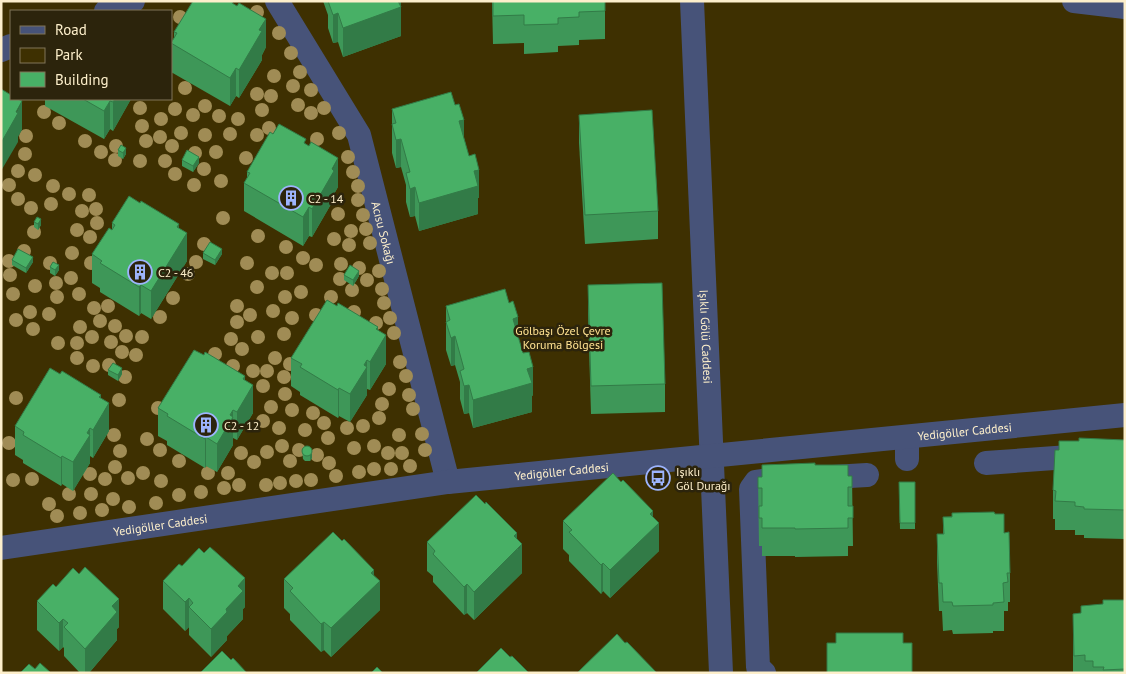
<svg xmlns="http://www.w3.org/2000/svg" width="1126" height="674" viewBox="0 0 1126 674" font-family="'PT Sans',sans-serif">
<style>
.green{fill:#3e3001;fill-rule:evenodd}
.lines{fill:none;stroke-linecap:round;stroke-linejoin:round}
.minor{stroke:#475379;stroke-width:24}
.tree{fill:#a08c55}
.wall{fill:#3e9758}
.shaded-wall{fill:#327b47}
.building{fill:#48b066;stroke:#327b47}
.labels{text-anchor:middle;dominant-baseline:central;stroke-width:5;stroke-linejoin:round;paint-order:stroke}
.poi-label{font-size:12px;fill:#fdefcb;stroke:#2c240c;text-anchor:start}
.street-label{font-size:12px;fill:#fdefcb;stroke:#2c240c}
.park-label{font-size:12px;fill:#ffe291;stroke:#2c240c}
</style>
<rect width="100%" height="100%" fill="#2c240c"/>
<!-- green -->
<path class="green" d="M 1,1 L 1125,1 L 1125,673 L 1,673 ZM 11,11 L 171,11 L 171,99 L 11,99 Z"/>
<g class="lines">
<!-- minor -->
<g class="minor">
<path id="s1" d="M 277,1 L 359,135 L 448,482"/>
<path id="s2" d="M 692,1 L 721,673"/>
<polyline points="1074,1 1125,7"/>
<polyline points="106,11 133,1"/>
<polyline points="1,50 11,46"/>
<polyline points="907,437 907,459"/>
<polyline points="986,463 1125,453"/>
<path id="s3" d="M 1,548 L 448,482 L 1125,415"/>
<polyline points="764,673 758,667 751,489 756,482 763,481 867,475"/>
</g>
</g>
<!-- trees -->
<g class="tree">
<circle cx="257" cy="12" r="7"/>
<circle cx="180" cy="17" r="7"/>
<circle cx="279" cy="33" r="7"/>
<circle cx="291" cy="53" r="7"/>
<circle cx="300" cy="72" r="7"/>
<circle cx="274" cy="76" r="7"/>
<circle cx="293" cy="86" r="7"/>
<circle cx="185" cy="88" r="7"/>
<circle cx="311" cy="90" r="7"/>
<circle cx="257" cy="94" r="7"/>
<circle cx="271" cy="96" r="7"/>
<circle cx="298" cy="105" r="7"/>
<circle cx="205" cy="106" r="7"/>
<circle cx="140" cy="108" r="7"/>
<circle cx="324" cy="108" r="7"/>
<circle cx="175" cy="109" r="7"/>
<circle cx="262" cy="110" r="7"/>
<circle cx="44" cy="112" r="7"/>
<circle cx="311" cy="113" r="7"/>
<circle cx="193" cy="115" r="7"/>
<circle cx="219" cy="116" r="7"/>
<circle cx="161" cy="119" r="7"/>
<circle cx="238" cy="119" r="7"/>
<circle cx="59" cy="123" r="7"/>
<circle cx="142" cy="126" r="7"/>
<circle cx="269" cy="128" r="7"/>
<circle cx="181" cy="133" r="7"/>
<circle cx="339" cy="133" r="7"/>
<circle cx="230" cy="134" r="7"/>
<circle cx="205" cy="135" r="7"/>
<circle cx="257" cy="135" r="7"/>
<circle cx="26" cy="136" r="7"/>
<circle cx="160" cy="137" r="7"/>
<circle cx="317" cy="139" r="7"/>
<circle cx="85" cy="141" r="7"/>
<circle cx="146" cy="141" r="7"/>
<circle cx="116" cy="146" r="7"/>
<circle cx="172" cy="146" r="7"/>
<circle cx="101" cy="152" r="7"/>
<circle cx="216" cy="152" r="7"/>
<circle cx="195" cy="153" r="7"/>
<circle cx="25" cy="154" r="7"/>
<circle cx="348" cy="157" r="7"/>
<circle cx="246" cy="158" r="7"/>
<circle cx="115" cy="160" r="7"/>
<circle cx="140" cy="161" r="7"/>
<circle cx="165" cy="161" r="7"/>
<circle cx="204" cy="169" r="7"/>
<circle cx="18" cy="171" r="7"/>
<circle cx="353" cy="172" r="7"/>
<circle cx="175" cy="174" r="7"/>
<circle cx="35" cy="175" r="7"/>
<circle cx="221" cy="181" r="7"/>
<circle cx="9" cy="185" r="7"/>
<circle cx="194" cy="185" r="7"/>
<circle cx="53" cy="186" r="7"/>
<circle cx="358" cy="186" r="7"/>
<circle cx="69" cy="194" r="7"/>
<circle cx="89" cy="195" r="7"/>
<circle cx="18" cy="199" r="7"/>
<circle cx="358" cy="200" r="7"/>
<circle cx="51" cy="204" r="7"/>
<circle cx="31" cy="208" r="7"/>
<circle cx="96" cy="209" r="7"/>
<circle cx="82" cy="211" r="7"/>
<circle cx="338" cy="214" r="7"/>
<circle cx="363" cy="215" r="7"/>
<circle cx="223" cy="218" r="7"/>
<circle cx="97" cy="223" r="7"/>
<circle cx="366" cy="229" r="7"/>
<circle cx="77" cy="230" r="7"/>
<circle cx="351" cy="231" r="7"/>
<circle cx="34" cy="232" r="7"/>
<circle cx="258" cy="236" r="7"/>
<circle cx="90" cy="237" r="7"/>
<circle cx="334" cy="239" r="7"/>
<circle cx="370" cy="243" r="7"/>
<circle cx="204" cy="244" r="7"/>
<circle cx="349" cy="245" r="7"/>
<circle cx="286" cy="247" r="7"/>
<circle cx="24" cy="251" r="7"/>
<circle cx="72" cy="253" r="7"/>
<circle cx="303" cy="258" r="7"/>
<circle cx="9" cy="261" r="7"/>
<circle cx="196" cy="262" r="7"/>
<circle cx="50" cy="263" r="7"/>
<circle cx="91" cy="263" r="7"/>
<circle cx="247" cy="263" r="7"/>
<circle cx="341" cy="264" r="7"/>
<circle cx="316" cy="265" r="7"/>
<circle cx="359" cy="268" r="7"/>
<circle cx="379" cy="271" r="7"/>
<circle cx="272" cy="273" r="7"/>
<circle cx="287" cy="273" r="7"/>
<circle cx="188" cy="274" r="7"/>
<circle cx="10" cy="275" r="7"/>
<circle cx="71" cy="278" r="7"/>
<circle cx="340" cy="279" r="7"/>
<circle cx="367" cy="280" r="7"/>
<circle cx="56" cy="283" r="7"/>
<circle cx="35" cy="286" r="7"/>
<circle cx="257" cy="287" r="7"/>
<circle cx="382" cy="289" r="7"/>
<circle cx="352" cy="290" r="7"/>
<circle cx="301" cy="292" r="7"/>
<circle cx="13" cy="294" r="7"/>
<circle cx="79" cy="294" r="7"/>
<circle cx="57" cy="297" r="7"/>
<circle cx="285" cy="297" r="7"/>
<circle cx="331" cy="297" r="7"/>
<circle cx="173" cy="298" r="7"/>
<circle cx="384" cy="303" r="7"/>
<circle cx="108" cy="306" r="7"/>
<circle cx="237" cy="306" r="7"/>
<circle cx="94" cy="308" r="7"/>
<circle cx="273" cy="311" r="7"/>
<circle cx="30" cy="312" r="7"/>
<circle cx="354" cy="312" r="7"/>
<circle cx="49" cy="314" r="7"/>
<circle cx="250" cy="315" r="7"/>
<circle cx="316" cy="315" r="7"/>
<circle cx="160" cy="317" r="7"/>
<circle cx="292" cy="318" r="7"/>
<circle cx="390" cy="318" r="7"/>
<circle cx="16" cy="320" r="7"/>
<circle cx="100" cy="321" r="7"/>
<circle cx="237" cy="322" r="7"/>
<circle cx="376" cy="323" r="7"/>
<circle cx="115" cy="326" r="7"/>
<circle cx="80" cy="327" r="7"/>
<circle cx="33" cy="329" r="7"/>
<circle cx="394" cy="333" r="7"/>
<circle cx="284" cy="334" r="7"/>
<circle cx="126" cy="336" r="7"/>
<circle cx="92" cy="337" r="7"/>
<circle cx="142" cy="337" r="7"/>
<circle cx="258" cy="337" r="7"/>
<circle cx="231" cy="339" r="7"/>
<circle cx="111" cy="342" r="7"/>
<circle cx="58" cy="343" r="7"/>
<circle cx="77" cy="343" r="7"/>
<circle cx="242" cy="349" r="7"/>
<circle cx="122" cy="352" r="7"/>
<circle cx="215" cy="354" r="7"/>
<circle cx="136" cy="355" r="7"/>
<circle cx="77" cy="358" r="7"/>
<circle cx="275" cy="358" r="7"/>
<circle cx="400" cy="362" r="7"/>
<circle cx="290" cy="364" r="7"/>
<circle cx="109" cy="365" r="7"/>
<circle cx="93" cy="366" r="7"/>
<circle cx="233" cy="366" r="7"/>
<circle cx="253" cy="371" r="7"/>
<circle cx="267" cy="371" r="7"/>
<circle cx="406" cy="376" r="7"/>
<circle cx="125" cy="377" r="7"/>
<circle cx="284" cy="377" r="7"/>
<circle cx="263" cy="386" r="7"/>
<circle cx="389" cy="389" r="7"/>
<circle cx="285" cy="394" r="7"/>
<circle cx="409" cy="395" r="7"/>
<circle cx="16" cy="398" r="7"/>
<circle cx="119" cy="400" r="7"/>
<circle cx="382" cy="404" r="7"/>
<circle cx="271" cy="407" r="7"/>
<circle cx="158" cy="408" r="7"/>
<circle cx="413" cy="409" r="7"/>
<circle cx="292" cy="410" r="7"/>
<circle cx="313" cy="413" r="7"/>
<circle cx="379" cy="418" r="7"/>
<circle cx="263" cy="421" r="7"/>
<circle cx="324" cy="423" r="7"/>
<circle cx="363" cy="426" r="7"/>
<circle cx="279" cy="428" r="7"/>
<circle cx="347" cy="428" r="7"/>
<circle cx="305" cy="430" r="7"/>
<circle cx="422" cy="434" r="7"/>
<circle cx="114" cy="435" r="7"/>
<circle cx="399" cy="435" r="7"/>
<circle cx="328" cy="438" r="7"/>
<circle cx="147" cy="439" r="7"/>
<circle cx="9" cy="443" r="7"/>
<circle cx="282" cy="446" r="7"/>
<circle cx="374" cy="446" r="7"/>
<circle cx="354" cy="448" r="7"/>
<circle cx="160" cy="450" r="7"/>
<circle cx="299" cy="450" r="7"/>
<circle cx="425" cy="450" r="7"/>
<circle cx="120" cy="451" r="7"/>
<circle cx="267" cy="452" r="7"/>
<circle cx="241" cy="453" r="7"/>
<circle cx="388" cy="453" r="7"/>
<circle cx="402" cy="453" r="7"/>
<circle cx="317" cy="455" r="7"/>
<circle cx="179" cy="461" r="7"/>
<circle cx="290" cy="461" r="7"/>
<circle cx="254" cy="462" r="7"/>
<circle cx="329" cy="463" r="7"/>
<circle cx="410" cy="466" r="7"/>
<circle cx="115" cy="467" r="7"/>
<circle cx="374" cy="469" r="7"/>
<circle cx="391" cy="469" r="7"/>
<circle cx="359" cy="472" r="7"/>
<circle cx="143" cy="473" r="7"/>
<circle cx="208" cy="473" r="7"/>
<circle cx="228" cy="473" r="7"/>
<circle cx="90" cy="474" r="7"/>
<circle cx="336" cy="476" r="7"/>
<circle cx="128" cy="478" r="7"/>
<circle cx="32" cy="479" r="7"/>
<circle cx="105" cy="479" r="7"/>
<circle cx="13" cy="480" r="7"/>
<circle cx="311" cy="480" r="7"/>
<circle cx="161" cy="481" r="7"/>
<circle cx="296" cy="481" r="7"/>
<circle cx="280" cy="483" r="7"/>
<circle cx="239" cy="485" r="7"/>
<circle cx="266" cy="485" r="7"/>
<circle cx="224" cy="488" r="7"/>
<circle cx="201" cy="492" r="7"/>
<circle cx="69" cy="494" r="7"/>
<circle cx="91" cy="494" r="7"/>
<circle cx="179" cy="495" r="7"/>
<circle cx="113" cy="499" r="7"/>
<circle cx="156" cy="503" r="7"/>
<circle cx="49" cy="504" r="7"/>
<circle cx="129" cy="507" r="7"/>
<circle cx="102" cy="510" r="7"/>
<circle cx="80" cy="513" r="7"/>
<circle cx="57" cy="516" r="7"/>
</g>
<!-- wall -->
<g class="wall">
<polygon points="233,1 233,4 266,47 262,55 262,60 239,98 236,96 230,106 171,72 171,43 174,38 174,32"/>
<polygon points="323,1 401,1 401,36 343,57 338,42 333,43 328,28 328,15"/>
<polygon points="492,1 605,1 605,39 579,40 579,45 558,46 558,52 524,54 524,43 493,44"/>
<polygon points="45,99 131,99 113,131 110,129 104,139 45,106"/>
<polygon points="392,109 464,138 479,198 478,198 478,214 419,231 415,216 410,217 406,202 406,185 401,167 396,168 392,153"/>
<polygon points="579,115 658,211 658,239 585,244 579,143"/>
<polygon points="273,134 306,144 338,187 334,194 334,199 312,237 309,236 303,246 244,211 244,183 247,178 247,172"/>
<polygon points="118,150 126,154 123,159 118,156"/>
<polygon points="182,160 199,163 193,172 182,166"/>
<polygon points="34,222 41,225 38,230 34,227"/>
<polygon points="112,223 179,228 187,261 151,319 141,313 139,316 100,292 100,288 92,283 92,254 112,230"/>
<polygon points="203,253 222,254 215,265 203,259"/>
<polygon points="12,260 33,262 26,273 12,265"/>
<polygon points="50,267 59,270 55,276 50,273"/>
<polygon points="344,275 359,276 353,286 344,280"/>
<polygon points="588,285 665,384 665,412 591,414 588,314"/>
<polygon points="446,306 518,335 533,395 532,396 532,412 473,428 469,413 464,414 460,399 460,382 455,365 451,366 446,350"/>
<polygon points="378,330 386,364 370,390 367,389 367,395 350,422 339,416 338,418 300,395 300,392 291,386 291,358"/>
<polygon points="108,370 122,374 118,381 108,375"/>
<polygon points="245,380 253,413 237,440 233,438 233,445 217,472 206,466 205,468 167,445 167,441 158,436 158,408"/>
<polygon points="101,398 109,431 93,458 90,456 90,463 73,491 62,484 61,486 23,463 23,460 15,455 15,426"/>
<polygon points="1125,440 1125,539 1084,538 1084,535 1075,535 1075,530 1055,530 1055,519 1053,519 1053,490 1059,450 1079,441"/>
<polygon points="304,447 312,458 310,461 305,461 303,459 302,450"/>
<polygon points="815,465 848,476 852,476 853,546 848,546 848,556 795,557 795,556 762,556 762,546 759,546 758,477 762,477"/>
<polygon points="899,482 915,482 915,529 900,529"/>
<polygon points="995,514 1004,533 1010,573 1010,602 1008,602 1008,611 1004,611 1004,631 993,631 993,633 953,634 952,630 943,631 942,611 939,611 937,562 937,534 943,534 943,517"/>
<polygon points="653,517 659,551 610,598 603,591 601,594 569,561 569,555 563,549 563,521"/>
<polygon points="517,538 522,573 474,620 467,613 464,615 433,582 433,576 427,571 427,542"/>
<polygon points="374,575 380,610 331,657 324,650 321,652 290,620 290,614 284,608 284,579"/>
<polygon points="163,581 245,607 243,609 243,619 227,636 227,640 211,657 189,635 189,627 185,631 163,609"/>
<polygon points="56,587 119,627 117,629 117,640 89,673 80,673 64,656 64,648 63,647 59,651 37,630 37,601"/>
<polygon points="1125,600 1125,673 1073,673 1073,614 1081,613 1103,604"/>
</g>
<!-- shaded-wall -->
<g class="shaded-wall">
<polygon points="395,1 401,1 401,36 343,57 343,28"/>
<polygon points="338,13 338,42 333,43 333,15"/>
<polygon points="266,19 266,47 262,55 262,60 239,98 239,70 259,30"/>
<polygon points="236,68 236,96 230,106 230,78"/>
<polygon points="115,99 131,99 113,131 113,102"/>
<polygon points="22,101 22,130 18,137 18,142 1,171 1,143"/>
<polygon points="110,101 110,129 104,139 104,111"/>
<polygon points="464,120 464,148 459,121"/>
<polygon points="401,139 401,167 396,168 396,140"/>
<polygon points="126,148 126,154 123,159 123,153"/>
<polygon points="199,157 199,163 193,172 193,166"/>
<polygon points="338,158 338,187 334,194 334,199 312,237 312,209"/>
<polygon points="479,170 479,198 478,198 478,214 419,231 419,203 474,171"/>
<polygon points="415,187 415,216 410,217 410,189"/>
<polygon points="309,207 309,236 303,246 303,217"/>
<polygon points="41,219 41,225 38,230 38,224"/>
<polygon points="179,224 179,246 187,233 187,261 151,319 151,291"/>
<polygon points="222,249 222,254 215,265 215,260"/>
<polygon points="33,257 33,262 26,273 26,268"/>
<polygon points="59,265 59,270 55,276 55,270"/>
<polygon points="359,271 359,276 353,286 353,280"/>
<polygon points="141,285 141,313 139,316 139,287"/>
<polygon points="518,317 518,346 513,319"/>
<polygon points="378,327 378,349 386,335 386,364 370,390 370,362 376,329"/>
<polygon points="455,336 455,365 451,366 451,338"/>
<polygon points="367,360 367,395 350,422 350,394"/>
<polygon points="533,367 533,395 532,396 532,412 473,428 473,400 527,369"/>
<polygon points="122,368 122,374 118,381 118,375"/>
<polygon points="245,376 245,398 253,385 253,413 237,440 237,412 243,379"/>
<polygon points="469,385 469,413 464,414 464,386"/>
<polygon points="339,388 339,416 338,418 338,390"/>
<polygon points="101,395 101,417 109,403 109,431 93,458 93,430 99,397"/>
<polygon points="233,410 233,445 217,472 217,444"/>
<polygon points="90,428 90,463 73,491 73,462"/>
<polygon points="206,437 206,466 205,468 205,439"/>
<polygon points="312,453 312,458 310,461 310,455"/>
<polygon points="62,456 62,484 61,486 61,458"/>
<polygon points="653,511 653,528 659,523 659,551 610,598 610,570 650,514"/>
<polygon points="517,533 517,550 522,544 522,573 474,620 474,592 514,536"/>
<polygon points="603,563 603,591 601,594 601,565"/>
<polygon points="374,570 374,587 380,581 380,610 331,657 331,628 371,573"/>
<polygon points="245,578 245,607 243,609 243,619 227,636 227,640 211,657 211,629 226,609 238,586"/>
<polygon points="467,584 467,613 464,615 464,587"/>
<polygon points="189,598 189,627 185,631 185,602"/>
<polygon points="119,599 119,627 117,629 117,640 89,673 85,673 85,649 112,606"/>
<polygon points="63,619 63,647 59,651 59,623"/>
<polygon points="324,622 324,650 321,652 321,624"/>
</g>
<!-- building -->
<g class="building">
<polygon points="193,1 233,1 232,3 237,6 239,3 266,19 259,30 262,31 239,70 236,68 230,78 171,43 177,33 174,32"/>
<polygon points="328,1 398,1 401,7 343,28 338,13 333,15"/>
<polygon points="493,1 605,1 605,11 579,12 579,17 558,18 558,24 524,25 524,15 493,16"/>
<polygon points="1,89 11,95 11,99 18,99 22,101 16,112 18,113 1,143"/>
<polygon points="451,92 455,105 459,104 464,120 459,121 469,156 475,154 479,170 474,171 478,186 419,203 415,187 410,189 406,173 410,172 401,139 396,140 392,124 396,123 392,109"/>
<polygon points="83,99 115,99 113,102 110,101 104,111"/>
<polygon points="652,110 658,211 585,215 579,115"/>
<polygon points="279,124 306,139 304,143 309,146 311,142 338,158 332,169 334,171 312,209 309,207 303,217 244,183 250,173 247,172 270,132 273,134"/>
<polygon points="121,145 126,148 123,153 118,150"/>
<polygon points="187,150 199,157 193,166 182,160"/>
<polygon points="129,196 140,203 141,201 179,224 177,227 187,233 151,291 141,285 139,287 100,263 102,261 92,254 109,228 112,230 115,225 112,223"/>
<polygon points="37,217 41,219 38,224 34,222"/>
<polygon points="210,242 222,249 215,260 203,253"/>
<polygon points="18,249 33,257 26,268 12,260"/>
<polygon points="53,262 59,265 55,270 50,267"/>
<polygon points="350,265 359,271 353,280 344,275"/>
<polygon points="662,283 665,384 591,386 588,285"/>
<polygon points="505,289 509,303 513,301 518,317 513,319 523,353 529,352 533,367 527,369 532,383 473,400 469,385 464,386 460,371 464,369 455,336 451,338 446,322 450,320 446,306"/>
<polygon points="327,300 337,306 338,303 378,327 376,329 386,335 370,362 367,360 364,365 367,367 350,394 339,388 338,390 300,367 302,364 291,358"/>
<polygon points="194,350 204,355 205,352 245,376 243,379 253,385 237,412 233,410 230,415 233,417 217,444 206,437 205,439 167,416 168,414 158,408"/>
<polygon points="113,363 122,368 118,375 108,370"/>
<polygon points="50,368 60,374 62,371 101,395 99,397 109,403 93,430 90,428 87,433 90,435 73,462 62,456 61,458 23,435 24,432 15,426"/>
<polygon points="1079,438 1125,440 1125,510 1084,509 1084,507 1075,506 1075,502 1055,501 1056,491 1053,490 1055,450 1059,450 1059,441 1079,441"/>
<circle cx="307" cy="451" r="5"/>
<polygon points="815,463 815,465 848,465 848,476 852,476 852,487 848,487 848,506 853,506 853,518 848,518 848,528 795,529 795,528 762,528 762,518 759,518 759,506 762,506 762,488 758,488 758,477 762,477 762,465"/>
<polygon points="613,473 621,482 623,480 653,511 650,514 659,523 610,570 603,563 601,565 569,532 572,530 563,521"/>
<polygon points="899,482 915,482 915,523 900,523"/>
<polygon points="476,495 485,504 486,502 517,533 514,536 522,544 474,592 467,584 464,587 433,554 435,551 427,542"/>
<polygon points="994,512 995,514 1004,514 1004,533 1009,532 1010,573 1007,573 1008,582 1003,583 1004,602 993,603 993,605 953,606 952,602 943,602 942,583 939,583 937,534 944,534 943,517 952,517 952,513"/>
<polygon points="333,532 342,541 344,539 374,570 371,573 380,581 331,628 324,622 321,624 290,591 293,588 284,579"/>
<polygon points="210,547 245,578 238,586 243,591 226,609 227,612 211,629 189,607 193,603 189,598 185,602 163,581 179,564 182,566 199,548 204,553"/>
<polygon points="85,567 119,599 112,606 117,612 85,649 64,627 68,623 63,619 59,623 37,601 53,584 56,587 73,568 79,574"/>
<polygon points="1103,600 1125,600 1125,669 1103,670 1104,667 1093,667 1093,661 1085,661 1085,655 1074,656 1073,614 1081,613 1081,606 1103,604"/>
<polygon points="836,633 903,633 903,643 912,643 912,673 827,673 827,643 836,643"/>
<polygon points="617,634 625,643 627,642 657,673 577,673"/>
<polygon points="501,648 510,657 512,656 529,673 476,673"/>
<polygon points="222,651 231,660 233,658 247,673 200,673"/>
<polygon points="40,663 51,673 20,673 29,664 35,669"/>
<polygon points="377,667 383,673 371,673"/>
</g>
<!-- icons -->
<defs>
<g id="building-ring" transform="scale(1.25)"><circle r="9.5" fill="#2c240c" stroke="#9db4fd" stroke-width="1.5"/><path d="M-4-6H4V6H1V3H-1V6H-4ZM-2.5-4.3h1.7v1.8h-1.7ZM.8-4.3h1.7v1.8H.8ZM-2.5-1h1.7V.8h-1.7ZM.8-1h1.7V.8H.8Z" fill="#9db4fd"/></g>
<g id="bus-ring" transform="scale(1.25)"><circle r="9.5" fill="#2c240c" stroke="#9db4fd" stroke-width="1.5"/><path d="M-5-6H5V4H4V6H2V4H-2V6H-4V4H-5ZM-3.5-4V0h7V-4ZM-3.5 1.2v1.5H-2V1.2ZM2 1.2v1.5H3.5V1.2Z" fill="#9db4fd"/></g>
</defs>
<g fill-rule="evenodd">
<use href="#building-ring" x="291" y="198"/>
<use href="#building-ring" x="140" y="272"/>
<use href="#building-ring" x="206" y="425"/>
<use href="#bus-ring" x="658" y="478"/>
</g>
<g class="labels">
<!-- poi labels -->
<g class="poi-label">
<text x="308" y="198">C2 - 14</text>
<text x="158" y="272">C2 - 46</text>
<text x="224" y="425">C2 - 12</text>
<text x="676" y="471">Işıklı<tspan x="676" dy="14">Göl Durağı</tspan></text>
</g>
<!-- street labels -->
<g class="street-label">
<text stroke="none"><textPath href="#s1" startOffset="258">Acısu Sokağı</textPath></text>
<text stroke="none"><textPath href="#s2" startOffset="336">Işıklı Gölü Caddesi</textPath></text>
<text stroke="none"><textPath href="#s3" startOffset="971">Yedigöller Caddesi</textPath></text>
<text stroke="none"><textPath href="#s3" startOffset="566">Yedigöller Caddesi</textPath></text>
<text stroke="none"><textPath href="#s3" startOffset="161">Yedigöller Caddesi</textPath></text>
</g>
<!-- park labels -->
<g class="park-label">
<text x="563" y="330">Gölbaşı Özel Çevre<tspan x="563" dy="14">Koruma Bölgesi</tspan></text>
</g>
</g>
<!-- border -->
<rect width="1126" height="674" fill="none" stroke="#fdefcb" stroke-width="5"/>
<!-- legend -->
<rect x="10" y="10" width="162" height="90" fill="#2c240c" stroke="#807558"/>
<rect x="20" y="26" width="25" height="8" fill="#475379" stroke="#807558"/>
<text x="55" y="35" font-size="15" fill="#fdefcb">Road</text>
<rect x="20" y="48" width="25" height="15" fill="#3e3001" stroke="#807558"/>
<text x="55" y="60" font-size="15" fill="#fdefcb">Park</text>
<rect x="20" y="72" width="25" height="15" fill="#48b066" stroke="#807558"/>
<text x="55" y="85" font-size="15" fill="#fdefcb">Building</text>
</svg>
